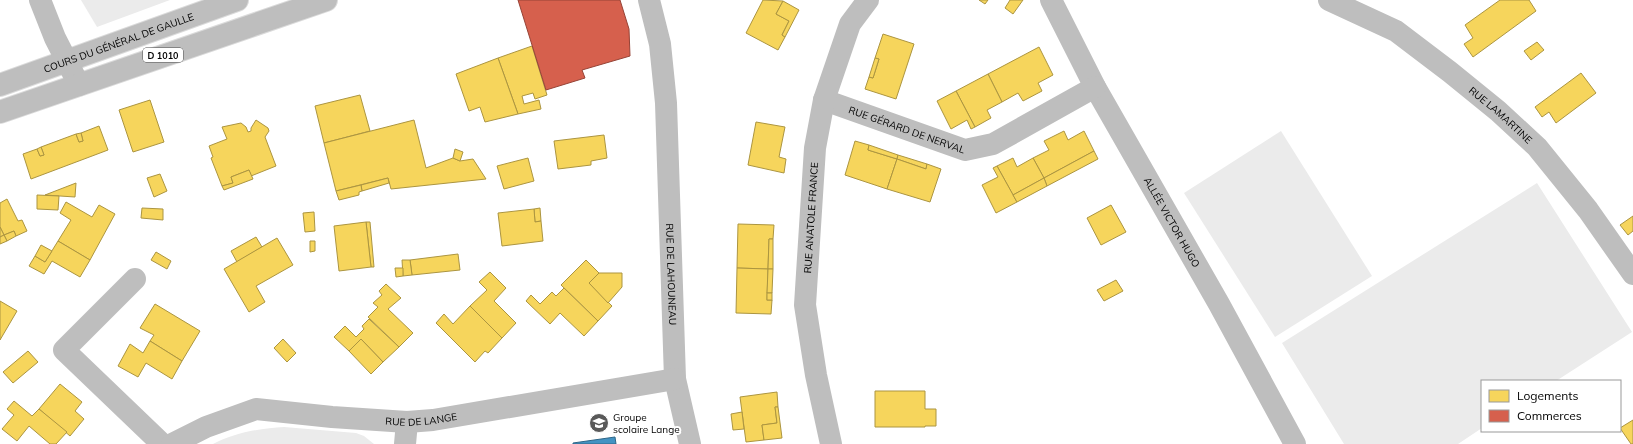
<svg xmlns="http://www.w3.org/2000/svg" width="1633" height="444" viewBox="0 0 1633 444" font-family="Mulish,sans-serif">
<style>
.green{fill:#ebebeb}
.homes{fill:#f6d55c;stroke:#ac9540}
.shops{fill:#d6604d;stroke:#964336}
.schools{fill:#4393c3;stroke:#2f6788}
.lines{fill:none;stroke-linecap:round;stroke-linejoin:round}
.major-casing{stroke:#dbdbdb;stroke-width:24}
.minor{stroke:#bebebe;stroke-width:22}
.major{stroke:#bebebe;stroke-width:22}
.labels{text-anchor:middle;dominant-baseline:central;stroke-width:4;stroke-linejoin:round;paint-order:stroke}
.shield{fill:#fff;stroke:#4c4c4c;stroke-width:1}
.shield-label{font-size:9px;font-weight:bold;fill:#000}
.street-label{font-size:10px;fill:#000;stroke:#fff}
.poi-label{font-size:10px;fill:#000;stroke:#fff;text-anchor:start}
</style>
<rect width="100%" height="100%" fill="#fff"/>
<!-- green -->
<g class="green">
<polygon points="81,0 170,0 97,27"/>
<polygon points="1281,131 1372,276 1275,337 1184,193"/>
<polygon points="1537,183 1632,332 1556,381 1482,381 1482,428 1458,444 1344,444 1282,343"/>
<path d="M 284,427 L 356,433 L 364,436 L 374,444 L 213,444 C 234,433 261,428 284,427 Z"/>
</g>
<!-- homes -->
<g class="homes">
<polygon points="763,0 783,1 776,14 789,21 782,35 785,37 778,50 746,33"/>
<polygon points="979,0 988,0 985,4"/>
<polygon points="1010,0 1023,0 1013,14 1005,8"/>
<polygon points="1500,0 1529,0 1536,11 1473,57 1464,44 1473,38 1465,25"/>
<polygon points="783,1 799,10 785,37 782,35 789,21 776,14"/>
<polygon points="883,34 914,44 896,99 865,89 869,77 873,78 879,59 875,58"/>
<polygon points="1537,42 1544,50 1531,60 1524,51"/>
<polygon points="532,46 547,95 535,99 533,93 522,96 524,104 539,100 541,109 518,114 498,58"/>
<polygon points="1039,47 1053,75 1038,83 1042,91 1023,101 1018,93 1002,102 988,74"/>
<polygon points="498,58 518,114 485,122 480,107 469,111 456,74"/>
<polygon points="875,58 879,59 873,78 869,77"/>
<polygon points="1581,73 1596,93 1556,123 1549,112 1542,117 1535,107"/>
<polygon points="988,74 1002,102 987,110 991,118 975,127 956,91"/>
<polygon points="956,91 975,127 971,129 967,120 951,129 937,101"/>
<polygon points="360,95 370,131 324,143 315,106"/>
<polygon points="150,100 164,142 133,152 119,110"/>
<polygon points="256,120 268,128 269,131 265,137 276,166 251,176 249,170 231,177 233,183 222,186 211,158 213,157 209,146 227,139 222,127 241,123 246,127 248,132 251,131 251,128"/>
<polygon points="414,120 426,168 453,158 460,161 473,159 486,179 391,189 388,178 336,191 324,143"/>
<polygon points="756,122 785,127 779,157 786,159 784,173 748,165"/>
<polygon points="99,126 108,150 31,179 23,154 37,149 40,156 44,155 41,147 76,134 79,142 83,141 81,133"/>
<polygon points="1064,131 1068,140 1084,131 1094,151 1044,178 1033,158 1049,150 1044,141"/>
<polygon points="81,133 83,141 79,142 76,134"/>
<polygon points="604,135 607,158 591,161 591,165 558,169 554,141"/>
<polygon points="855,141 869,145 868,150 897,159 887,189 845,175"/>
<polygon points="869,145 898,155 897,159 868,150"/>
<polygon points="41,147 44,155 40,156 37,149"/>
<polygon points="455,149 463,152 460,161 453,158"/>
<polygon points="1094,151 1098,159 1047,186 1044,178"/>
<polygon points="898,155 927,164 926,169 897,159"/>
<polygon points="528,158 534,181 504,189 497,166"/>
<polygon points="1013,158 1017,167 1033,158 1044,178 1013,195 997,166"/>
<polygon points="897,159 926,169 927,164 941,169 930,202 887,189"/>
<polygon points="997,166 1017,202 996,213 982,185 998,177 993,168"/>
<polygon points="249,170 253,179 224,190 222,186 233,183 231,177"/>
<polygon points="160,174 167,191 154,197 147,178"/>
<polygon points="388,178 389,183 362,191 361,185"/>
<polygon points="1044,178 1047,186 1017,202 1013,195"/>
<polygon points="76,183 75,197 45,195"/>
<polygon points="361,185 362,191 359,192 359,195 339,200 336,191"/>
<polygon points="37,195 59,196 58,210 37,209"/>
<polygon points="7,199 18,221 22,220 27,231 16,236 14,231 4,235 0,227 0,203"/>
<polygon points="66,202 92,217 99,205 115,214 90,260 58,241 71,220 60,213"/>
<polygon points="1111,205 1126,232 1101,245 1087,218"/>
<polygon points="142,208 163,209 163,220 141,218"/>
<polygon points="540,208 541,221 535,222 534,209"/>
<polygon points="534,209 535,222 541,221 543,241 502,246 498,213"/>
<polygon points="314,212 315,231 305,232 303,213"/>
<polygon points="1633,216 1633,231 1628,235 1620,225"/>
<polygon points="366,222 370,222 374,267 371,267"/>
<polygon points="366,222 371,267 339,271 334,226"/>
<polygon points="738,224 774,225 773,239 769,239 768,269 737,268"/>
<polygon points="0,227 4,235 0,237"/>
<polygon points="14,231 16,236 7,241 4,235"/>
<polygon points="4,235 7,241 0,244 0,237"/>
<polygon points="256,237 262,247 237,262 231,251"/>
<polygon points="277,238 293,265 256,286 265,302 249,312 224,269"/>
<polygon points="769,239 773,239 773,269 768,269"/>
<polygon points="58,241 90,260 80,277 52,261 44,274 29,266 35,256 45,262"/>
<polygon points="310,241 315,241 315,251 310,252"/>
<polygon points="41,245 52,251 45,262 35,256"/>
<polygon points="156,252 171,261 167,269 151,260"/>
<polygon points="458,254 460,270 412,275 410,260"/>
<polygon points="402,260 410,260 412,275 403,276"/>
<polygon points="586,260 599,273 589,283 612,306 598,321 561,285"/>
<polygon points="395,268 403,268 403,276 396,277"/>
<polygon points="737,268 768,269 767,300 772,300 771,314 736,313"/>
<polygon points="768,269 773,269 772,293 767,293"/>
<polygon points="490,272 506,288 494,301 516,323 502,338 470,306 487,290 479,282"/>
<polygon points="599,273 622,273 622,287 608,303 589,283"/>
<polygon points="1116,280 1123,291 1104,301 1097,290"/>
<polygon points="386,284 401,298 388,309 413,333 399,347 368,317 378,307 373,303 382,295 379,291"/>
<polygon points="564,288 598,321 584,336 560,313 550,324 526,301 531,295 540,304 552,292 556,296"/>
<rect x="767" y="293" width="5" height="7"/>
<polygon points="0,301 17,311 0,340"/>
<polygon points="155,304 200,331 182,361 150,341 154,335 140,328"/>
<polygon points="470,306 502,338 488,353 485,351 475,362 436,323 444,314 453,324"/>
<polygon points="369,319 399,347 383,362 361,339 349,351 334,337 345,326 356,337 364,329 362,326"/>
<polygon points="283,339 296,353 287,362 274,348"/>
<polygon points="361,339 383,362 371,374 349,351"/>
<polygon points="150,341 182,361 172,379 146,363 138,377 118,366 130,344 143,353"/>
<polygon points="28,351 38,362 13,383 3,372"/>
<polygon points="60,384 82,402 75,411 84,419 70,436 39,409"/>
<polygon points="875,391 925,391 925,409 936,409 936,426 925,426 925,427 875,427"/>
<polygon points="777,392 778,407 775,407 777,423 762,425 764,440 746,442 740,397"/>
<polygon points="14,401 32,416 39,409 67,432 56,444 50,444 29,426 17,441 2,429 14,415 7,409"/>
<polygon points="775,407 778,407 782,438 764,440 762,425 777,423"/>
<polygon points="742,412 744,429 733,430 731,414"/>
<polygon points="1633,420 1633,444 1631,444 1620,428"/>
</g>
<!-- shops -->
<polygon class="shops" points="518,0 620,0 629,29 630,56 582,70 585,78 546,90"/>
<!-- schools -->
<polygon class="schools" points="615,437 616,444 573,444 573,443"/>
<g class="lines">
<!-- major casing -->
<g class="major-casing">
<g id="major">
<path id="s7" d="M 0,85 L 237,0"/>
<polyline points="0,112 326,0"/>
</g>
</g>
<!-- minor -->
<g class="minor">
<polyline points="40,0 55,38 79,85"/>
<path id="s1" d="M 649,0 L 660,44 L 666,103 L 675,379 L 690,444"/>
<path id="s2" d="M 1051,0 L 1095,87 L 1219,304 L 1295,444"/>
<path id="s3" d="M 1329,0 L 1396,31 L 1450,72 L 1498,111 L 1537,147 L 1588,210 L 1633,274"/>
<path id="s4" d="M 824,100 L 965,150 L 993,144 L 1095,87"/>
<polyline points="135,279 64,350 162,444"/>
<path id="s5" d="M 172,444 L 206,427 L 256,409 L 332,417 L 407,422 L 433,420 L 675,379"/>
<polyline points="405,444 407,422"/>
<path id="s6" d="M 831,444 L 816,375 L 805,305 L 815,148 L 824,100 L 850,24 L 868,0"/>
</g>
<!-- major -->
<use href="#major" class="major"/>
</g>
<!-- icons -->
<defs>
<g id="school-disc" transform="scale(1)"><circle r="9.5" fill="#595959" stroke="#fff"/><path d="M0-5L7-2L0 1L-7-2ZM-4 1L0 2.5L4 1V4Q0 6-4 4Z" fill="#fff"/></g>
</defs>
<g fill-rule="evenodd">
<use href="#school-disc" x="599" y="423"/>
</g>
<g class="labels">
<!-- shield labels -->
<rect class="shield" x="143" y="48" width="40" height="14" rx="3"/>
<g class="shield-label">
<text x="163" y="55">D 1010</text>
</g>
<!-- street labels -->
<g class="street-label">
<text stroke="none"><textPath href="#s7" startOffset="126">COURS DU GÉNÉRAL DE GAULLE</textPath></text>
<text stroke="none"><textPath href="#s3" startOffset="208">RUE LAMARTINE</textPath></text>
<text stroke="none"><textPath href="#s4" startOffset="88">RUE GÉRARD DE NERVAL</textPath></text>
<text stroke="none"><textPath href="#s6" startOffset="229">RUE ANATOLE FRANCE</textPath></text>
<text stroke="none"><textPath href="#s2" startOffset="253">ALLÉE VICTOR HUGO</textPath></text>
<text stroke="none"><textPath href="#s1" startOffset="276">RUE DE LAHOUNEAU</textPath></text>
<text stroke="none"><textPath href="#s5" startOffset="257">RUE DE LANGE</textPath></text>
</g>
<!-- poi labels -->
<g class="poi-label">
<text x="613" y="417">Groupe<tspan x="613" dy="12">scolaire Lange</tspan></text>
</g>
</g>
<!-- legend -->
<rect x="1481" y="380" width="140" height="52" fill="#ffffff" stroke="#999999"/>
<rect x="1489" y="390" width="20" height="12" fill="#f6d55c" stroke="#999999"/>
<text x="1517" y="400" font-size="12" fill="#000000">Logements</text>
<rect x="1489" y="410" width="20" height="12" fill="#d6604d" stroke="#999999"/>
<text x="1517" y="420" font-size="12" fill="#000000">Commerces</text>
</svg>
